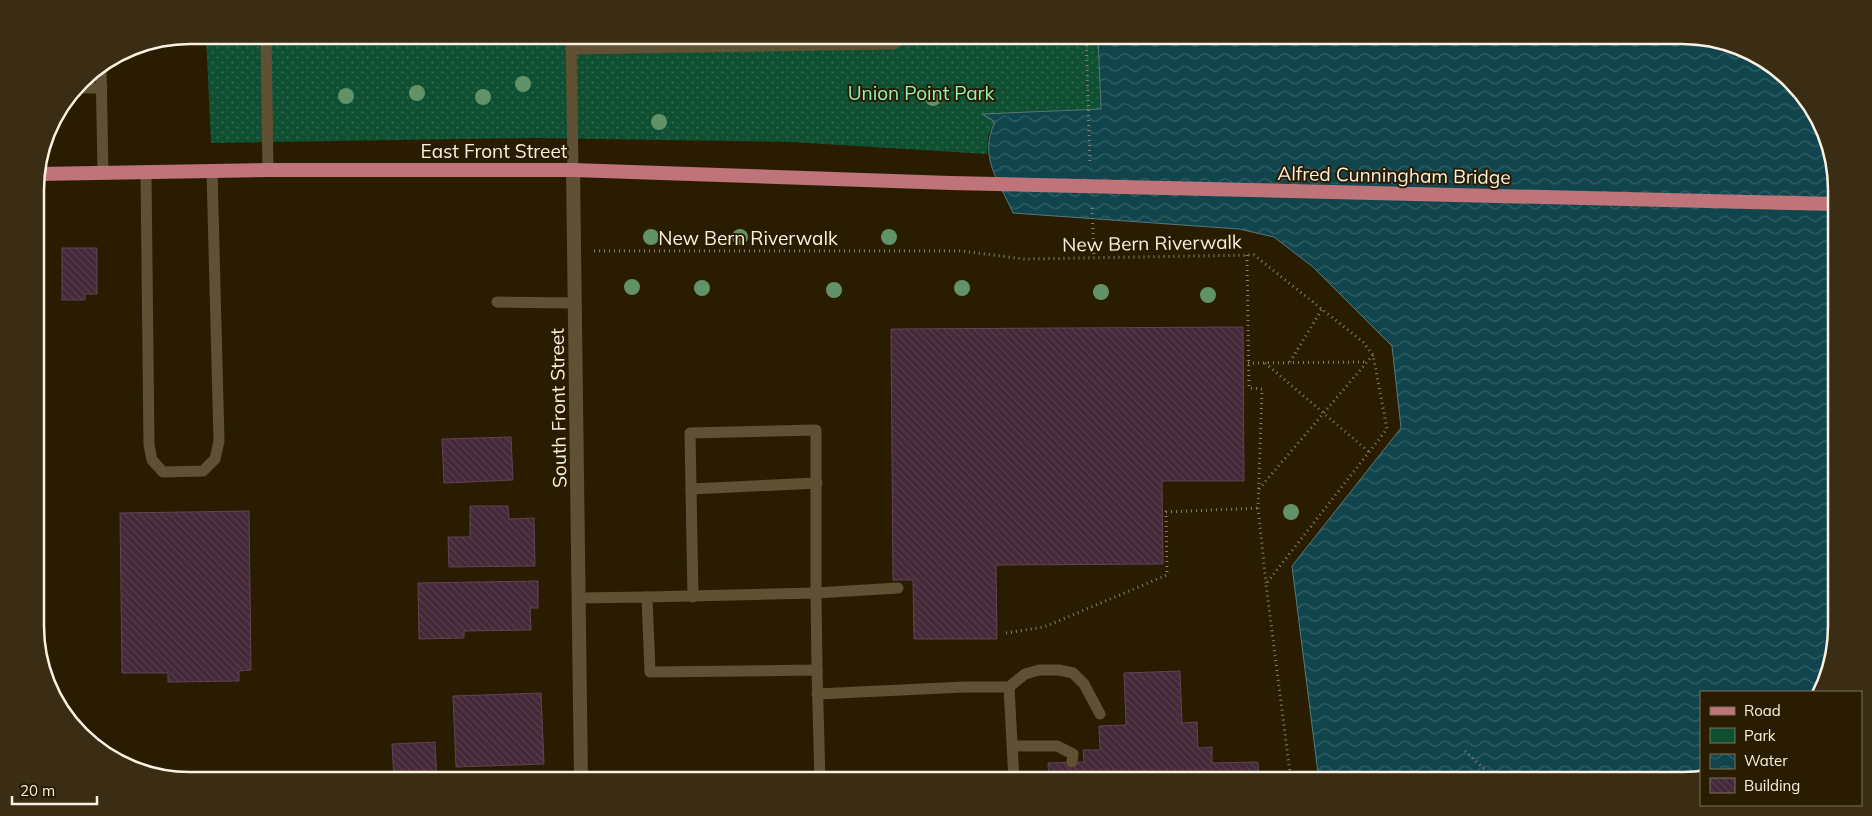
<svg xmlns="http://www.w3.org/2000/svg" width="1872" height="816" viewBox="0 0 1872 816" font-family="Mulish,sans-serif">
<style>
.green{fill:url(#green-dots)}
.water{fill:url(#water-waves);stroke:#567979}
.building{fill:url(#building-back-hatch);stroke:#604354}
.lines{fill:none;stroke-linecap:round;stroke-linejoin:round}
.path{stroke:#8a7f68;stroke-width:3;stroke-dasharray:1 4;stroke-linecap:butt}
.service{stroke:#605134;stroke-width:11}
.tertiary{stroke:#605134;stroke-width:14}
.primary{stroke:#bf747a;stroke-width:14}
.tree{fill:#629268}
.labels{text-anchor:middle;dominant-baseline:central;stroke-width:4;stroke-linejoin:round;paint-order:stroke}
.park-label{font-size:19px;fill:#90f3bc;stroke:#291c01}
.street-label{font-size:19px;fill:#faf1e0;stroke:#291c01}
.rim{fill:none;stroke:#faf1e0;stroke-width:2.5}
</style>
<defs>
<pattern id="green-dots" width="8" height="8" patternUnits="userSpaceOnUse" patternTransform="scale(1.25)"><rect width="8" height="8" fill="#0f5032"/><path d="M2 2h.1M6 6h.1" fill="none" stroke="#336a4f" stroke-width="1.8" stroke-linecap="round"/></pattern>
<pattern id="water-waves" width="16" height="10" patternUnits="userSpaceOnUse" patternTransform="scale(1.25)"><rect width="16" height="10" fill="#10454d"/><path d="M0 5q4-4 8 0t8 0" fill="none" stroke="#346066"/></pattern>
<pattern id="building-back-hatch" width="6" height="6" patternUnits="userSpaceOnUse" patternTransform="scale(1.25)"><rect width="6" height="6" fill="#442939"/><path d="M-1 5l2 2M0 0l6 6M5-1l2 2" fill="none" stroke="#573e4c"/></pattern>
</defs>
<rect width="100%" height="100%" fill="#291c01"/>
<!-- green -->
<polygon class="green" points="206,35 1098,35 1101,109 983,114 995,122 988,136 987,154 791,142 533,138 211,143"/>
<!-- water -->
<path class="water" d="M 1098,35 L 1683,35 L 1741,47 L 1805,96 L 1836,170 L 1837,627 L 1825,685 L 1820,692 L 1701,692 L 1701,779 L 1692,781 L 1319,781 L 1292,566 L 1401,428 L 1392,346 L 1313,267 L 1274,237 L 1239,229 L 1013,213 C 999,181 978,157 995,122 L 982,114 L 1101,109 Z"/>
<!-- building -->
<g class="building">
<polygon points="62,248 97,248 97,294 85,294 85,300 62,300"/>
<polygon points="36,263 37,263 40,362 36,362"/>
<polygon points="1243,327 1244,481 1162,481 1163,564 996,565 997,639 914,639 913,580 893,580 891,329"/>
<polygon points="511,437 513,480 444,483 442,439"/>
<polygon points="470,506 508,506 509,519 534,518 535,566 449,567 448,537 470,537"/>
<polygon points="249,511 251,670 239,671 239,681 168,682 168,673 122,673 120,513"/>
<polygon points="538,581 538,608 530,608 531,630 464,631 464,638 419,639 418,583"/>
<polygon points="1180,671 1182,723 1197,722 1198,748 1212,747 1212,763 1258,762 1259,781 1049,781 1048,763 1084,762 1083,750 1100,750 1099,726 1126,725 1124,673"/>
<polygon points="541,693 544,764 456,767 453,696"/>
<polygon points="435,742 437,781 394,781 392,744"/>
<polygon points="686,775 686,781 619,781 619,777"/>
</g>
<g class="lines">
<!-- path -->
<g class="path">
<polyline points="1086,35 1090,164"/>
<polyline points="1092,208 1094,257"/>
<polyline points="594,251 962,251 1024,259 1254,255 1363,342 1373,355 1387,429 1266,584 1291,781"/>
<polyline points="1247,255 1249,388 1262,389 1258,508 1266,583"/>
<polyline points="1290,362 1322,309"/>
<polyline points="1248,363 1368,362"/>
<polyline points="1265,363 1369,452"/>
<polyline points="1259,489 1373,355"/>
<polyline points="1006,633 1044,627 1167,575 1166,512 1258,508"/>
<polyline points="1465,751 1497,781"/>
<polyline points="1434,781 1489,774"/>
</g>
<!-- service -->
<g class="service">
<polyline points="266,35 268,170"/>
<polyline points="571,35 573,170"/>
<polyline points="571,49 894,44 906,35"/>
<polyline points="101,65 103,173"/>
<polyline points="76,88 102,88"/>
<polyline points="146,173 149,445 152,460 163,472 203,471 215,459 219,441 212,171"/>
<polyline points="497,302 576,303"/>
<polyline points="691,489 817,483"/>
<polyline points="647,597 816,593 817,670"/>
<polyline points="693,597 690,433 816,430 816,593 898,588"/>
<polyline points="579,598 647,597 650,672 817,670 820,781"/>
<polyline points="1009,687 1014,781"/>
<polyline points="817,694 964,687 1009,687 1025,674 1039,670 1059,670 1073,673 1084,684 1100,714"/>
<polyline points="1014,746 1057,746 1073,754 1072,762"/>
</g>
<!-- tertiary -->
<polyline class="tertiary" points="573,170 581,781"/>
<!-- primary -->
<polyline class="primary" points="37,174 268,170 573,170 951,183 1836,204"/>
</g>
<!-- trees -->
<g class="tree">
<circle cx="523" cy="84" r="8"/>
<circle cx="417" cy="93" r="8"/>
<circle cx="346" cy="96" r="8"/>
<circle cx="483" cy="97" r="8"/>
<circle cx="933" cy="98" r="8"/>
<circle cx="659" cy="122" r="8"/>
<circle cx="651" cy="237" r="8"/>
<circle cx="740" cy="237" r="8"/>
<circle cx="889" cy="237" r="8"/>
<circle cx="632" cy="287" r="8"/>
<circle cx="702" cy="288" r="8"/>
<circle cx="962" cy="288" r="8"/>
<circle cx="834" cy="290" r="8"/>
<circle cx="1101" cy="292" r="8"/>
<circle cx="1208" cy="295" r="8"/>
<circle cx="1291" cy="512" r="8"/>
</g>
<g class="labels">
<!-- park labels -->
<g class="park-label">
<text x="921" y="93">Union Point Park</text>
</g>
<!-- street labels -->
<g class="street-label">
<text x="494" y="151">East Front Street</text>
<text transform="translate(1394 175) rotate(1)">Alfred Cunningham Bridge</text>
<text x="748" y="238">New Bern Riverwalk</text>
<text transform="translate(1152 243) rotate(-1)">New Bern Riverwalk</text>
<text transform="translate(558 408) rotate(-91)">South Front Street</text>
</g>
</g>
<!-- crop -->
<path d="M0 0H1872V816H0ZM190 44H1682A146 146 0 0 1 1828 190V626A146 146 0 0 1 1682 772H190A146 146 0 0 1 44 626V190A146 146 0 0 1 190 44Z" fill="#3a2d13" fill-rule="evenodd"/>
<path class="rim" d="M190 44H1682A146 146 0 0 1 1828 190V626A146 146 0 0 1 1682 772H190A146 146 0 0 1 44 626V190A146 146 0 0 1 190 44Z"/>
<!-- legend -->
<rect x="1700" y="691" width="162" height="115" fill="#291c01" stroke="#7d715a"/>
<rect x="1710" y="707" width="25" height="8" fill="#bf747a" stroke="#7d715a"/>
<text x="1744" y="716" font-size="15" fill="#faf1e0">Road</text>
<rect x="1710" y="728" width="25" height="15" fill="#0f5032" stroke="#7d715a"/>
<text x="1744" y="741" font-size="15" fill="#faf1e0">Park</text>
<rect x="1710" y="754" width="25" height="15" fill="url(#water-waves)" stroke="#7d715a"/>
<text x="1744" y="766" font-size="15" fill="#faf1e0">Water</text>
<rect x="1710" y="778" width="25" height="15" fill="url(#building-back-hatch)" stroke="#7d715a"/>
<text x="1744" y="791" font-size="15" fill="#faf1e0">Building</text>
<!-- scale -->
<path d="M12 796v8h85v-8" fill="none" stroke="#faf1e0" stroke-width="2.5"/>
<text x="20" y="796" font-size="15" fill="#faf1e0" stroke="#291c01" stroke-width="4" paint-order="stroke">20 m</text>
</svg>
